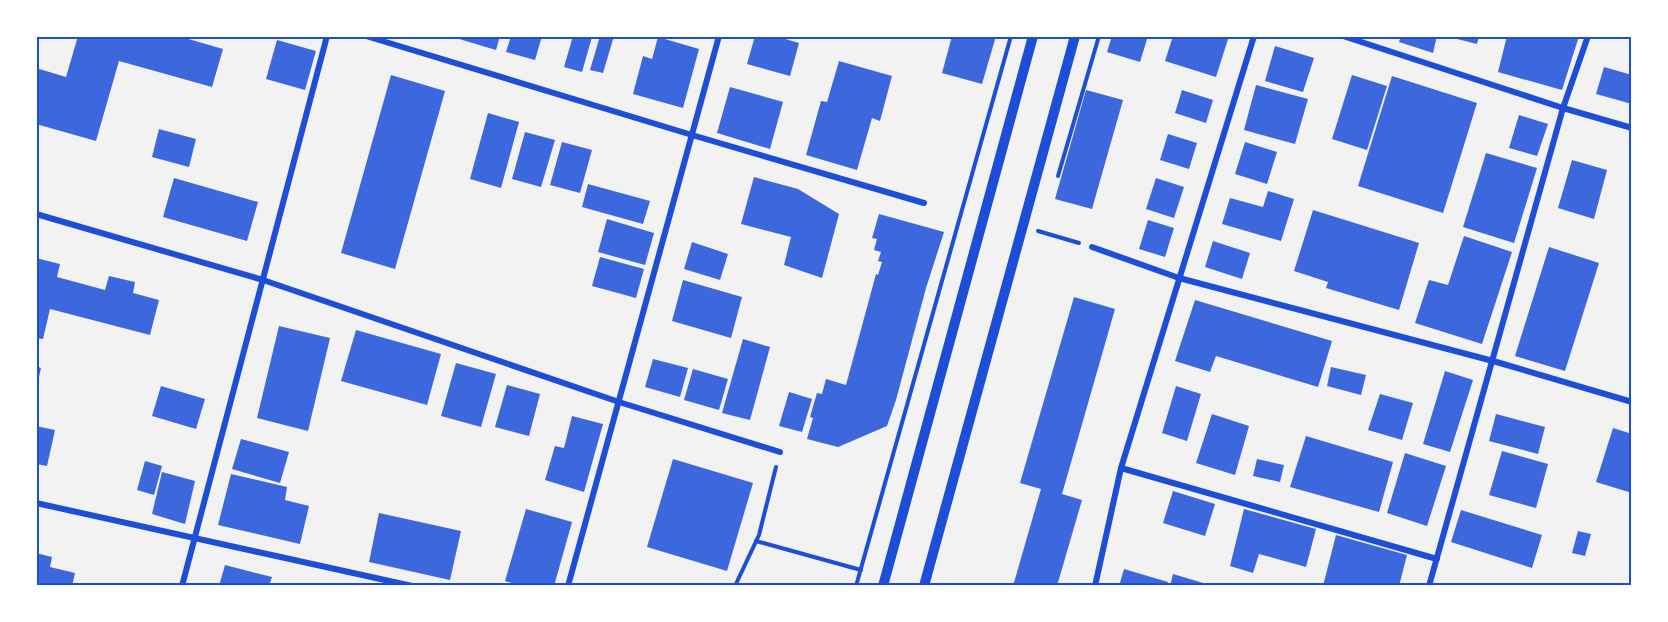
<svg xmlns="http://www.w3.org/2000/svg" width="1668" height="622" viewBox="0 0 1668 622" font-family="'Sofia Sans Condensed',sans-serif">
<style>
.building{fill:#3d67dc}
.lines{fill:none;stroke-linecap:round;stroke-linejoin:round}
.path{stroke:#1d4ed8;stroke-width:4}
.minor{stroke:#1d4ed8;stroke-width:6}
.tertiary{stroke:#1d4ed8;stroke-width:10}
.neatline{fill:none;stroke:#1d4ed8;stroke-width:2}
</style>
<rect width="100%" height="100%" fill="#f2f2f2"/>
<!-- building -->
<g class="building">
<polygon points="78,36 178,36 223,49 212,87 119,61 96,141 36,124 36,68 66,77"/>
<polygon points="449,36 500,36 496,50"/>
<polygon points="511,36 542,36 535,60 506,52"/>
<polygon points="573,36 592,37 582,72 564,67"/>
<polygon points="600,36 614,36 603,73 590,70"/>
<polygon points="755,36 775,36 799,43 790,76 747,64"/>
<polygon points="952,36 996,36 982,84 942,73"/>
<polygon points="1112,36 1148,36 1140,62 1107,52"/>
<polygon points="1173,36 1229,36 1216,77 1165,61"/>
<polygon points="1401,36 1437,36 1433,53 1399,42"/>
<polygon points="1458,36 1479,36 1477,44 1457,39"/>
<polygon points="1507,36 1579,36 1562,90 1498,72"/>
<polygon points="658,37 699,49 683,108 633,94 643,56 652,59"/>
<polygon points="277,40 316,51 305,90 266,79"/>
<polygon points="1275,46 1314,58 1303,92 1265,81"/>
<polygon points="839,61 892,76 880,121 872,118 857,170 806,155 821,101 827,102"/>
<polygon points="1604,67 1632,75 1632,104 1596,94"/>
<polygon points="391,75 445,91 395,269 341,253"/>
<polygon points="1352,75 1387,86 1367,150 1332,139"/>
<polygon points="1392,76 1477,103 1443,213 1358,186"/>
<polygon points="1256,85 1308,99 1295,144 1244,130"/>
<polygon points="730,87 783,102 770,149 717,133"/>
<polygon points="1086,90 1123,100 1092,209 1055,199"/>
<polygon points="1182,90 1213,100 1206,123 1175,113"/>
<polygon points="488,113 519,122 501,188 470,179"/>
<polygon points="1519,115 1548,124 1537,156 1509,148"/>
<polygon points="159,129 196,139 189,167 152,157"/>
<polygon points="525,132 555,140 541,187 512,179"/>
<polygon points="1168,134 1197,143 1189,169 1160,160"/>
<polygon points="562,142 592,150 580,193 550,185"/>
<polygon points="1245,142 1277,152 1267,184 1235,174"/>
<polygon points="1486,153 1537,168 1514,243 1463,227"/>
<polygon points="1572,160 1607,170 1594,219 1558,208"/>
<polygon points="754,177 798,189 839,214 822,278 784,265 791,237 741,224"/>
<polygon points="174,178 258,202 247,241 163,217"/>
<polygon points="1156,178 1184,187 1174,218 1146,209"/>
<polygon points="588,184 650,201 643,224 582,207"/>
<polygon points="1268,191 1294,199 1281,241 1222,224 1230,198 1263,207"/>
<polygon points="1313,210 1419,243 1399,310 1326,288 1328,282 1294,271"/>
<polygon points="879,214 944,232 926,288 896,400 887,426 838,447 807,439 813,418 810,417 817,393 822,394 826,379 846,385 876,274 878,275 882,262 878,261 881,252 874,250 877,239 872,238"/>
<polygon points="607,219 654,233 645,265 598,252"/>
<polygon points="1148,220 1174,228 1165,257 1139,249"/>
<polygon points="1464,236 1512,252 1482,344 1415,323 1429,280 1448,285"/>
<polygon points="1213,241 1250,253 1242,279 1205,267"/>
<polygon points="692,242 728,254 720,280 684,269"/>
<polygon points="1549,247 1599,263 1565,371 1515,356"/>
<polygon points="600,257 644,269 636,298 592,286"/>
<polygon points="36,258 60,264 57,277 105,290 109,276 135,282 133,293 159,300 150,335 50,309 43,339 36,338"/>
<polygon points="683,280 742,297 731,338 672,321"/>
<polygon points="1074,297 1115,309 1062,494 1082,500 1057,586 1013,586 1041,489 1020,483"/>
<polygon points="1195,300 1332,341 1318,387 1216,356 1210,372 1175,361"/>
<polygon points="279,326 330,338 308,431 257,418"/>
<polygon points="356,330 441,354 427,405 341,381"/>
<polygon points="743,339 770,347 750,420 722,413"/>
<polygon points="653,359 688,368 680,397 645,387"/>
<polygon points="456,363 496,374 481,427 441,416"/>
<polygon points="36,366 41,368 37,386 36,385"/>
<polygon points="1331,367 1366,375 1361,395 1327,386"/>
<polygon points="693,369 728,379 719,410 684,400"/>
<polygon points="1445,371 1473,380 1450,452 1423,444"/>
<polygon points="507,385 540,394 529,436 495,427"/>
<polygon points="161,386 205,399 196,429 152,416"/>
<polygon points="1176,386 1201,394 1187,441 1162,433"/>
<polygon points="789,392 812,399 802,432 779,426"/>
<polygon points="1380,394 1413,403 1402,440 1368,430"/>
<polygon points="1212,414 1249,426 1235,475 1196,463"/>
<polygon points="1496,414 1545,427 1538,454 1489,441"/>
<polygon points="572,416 603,424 584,492 545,480 555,446 564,448"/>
<polygon points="36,426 55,430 47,466 36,464"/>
<polygon points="1613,428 1632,434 1632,493 1596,482"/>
<polygon points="1306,436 1393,462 1379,512 1290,487"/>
<polygon points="241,439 289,452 280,483 232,469"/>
<polygon points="1502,451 1548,464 1536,508 1489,495"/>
<polygon points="1405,453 1446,466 1427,526 1387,513"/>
<polygon points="673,459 753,483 727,571 647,547"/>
<polygon points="1257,459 1284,465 1280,482 1253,476"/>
<polygon points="145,461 162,466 154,495 137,490"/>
<polygon points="162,472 195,481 185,524 152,514"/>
<polygon points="231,474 287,487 285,500 309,506 300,544 218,525"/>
<polygon points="1173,491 1215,504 1205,536 1163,523"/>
<polygon points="526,509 572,522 554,586 522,586 505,581"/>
<polygon points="1244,509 1316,529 1306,567 1259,554 1253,573 1230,566"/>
<polygon points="1461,510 1542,535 1532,568 1451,542"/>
<polygon points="379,513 461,531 450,580 369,562"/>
<polygon points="1578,531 1591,534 1585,556 1572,553"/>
<polygon points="1336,535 1407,555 1399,586 1375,586 1364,583 1363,586 1323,586"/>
<polygon points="36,553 52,557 50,567 75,573 72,586 36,586"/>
<polygon points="225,565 272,577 269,586 219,586"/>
<polygon points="1124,569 1168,582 1167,586 1119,586"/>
<polygon points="1173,574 1210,585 1210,586 1170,586"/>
</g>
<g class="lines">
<!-- path -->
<g class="path">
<polyline points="1058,176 1099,36"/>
<polyline points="1038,231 1079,243"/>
<polyline points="756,541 861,570"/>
<polyline points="735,586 759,535 776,467"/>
<polyline points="856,586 1011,36"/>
</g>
<!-- minor -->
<g class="minor">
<polyline points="366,36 692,135 924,203"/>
<polyline points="1343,36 1563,108 1632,128"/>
<polyline points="36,214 263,280 619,402 780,452"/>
<polyline points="1092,247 1179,278 1493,361 1632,402"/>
<polyline points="1121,468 1437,559"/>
<polyline points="36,503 412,586"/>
<polyline points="182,586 327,36"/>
<polyline points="568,586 719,36"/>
<polyline points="1095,586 1121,468 1254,36"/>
<polyline points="1429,586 1563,108 1588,36"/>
</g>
<!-- tertiary -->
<g class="tertiary">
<polyline points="883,586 1033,36"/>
<polyline points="924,586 1075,36"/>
</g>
</g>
<!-- border -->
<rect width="1668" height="622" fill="none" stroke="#ffffff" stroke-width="75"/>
<rect x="38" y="38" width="1592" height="546" class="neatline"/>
</svg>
